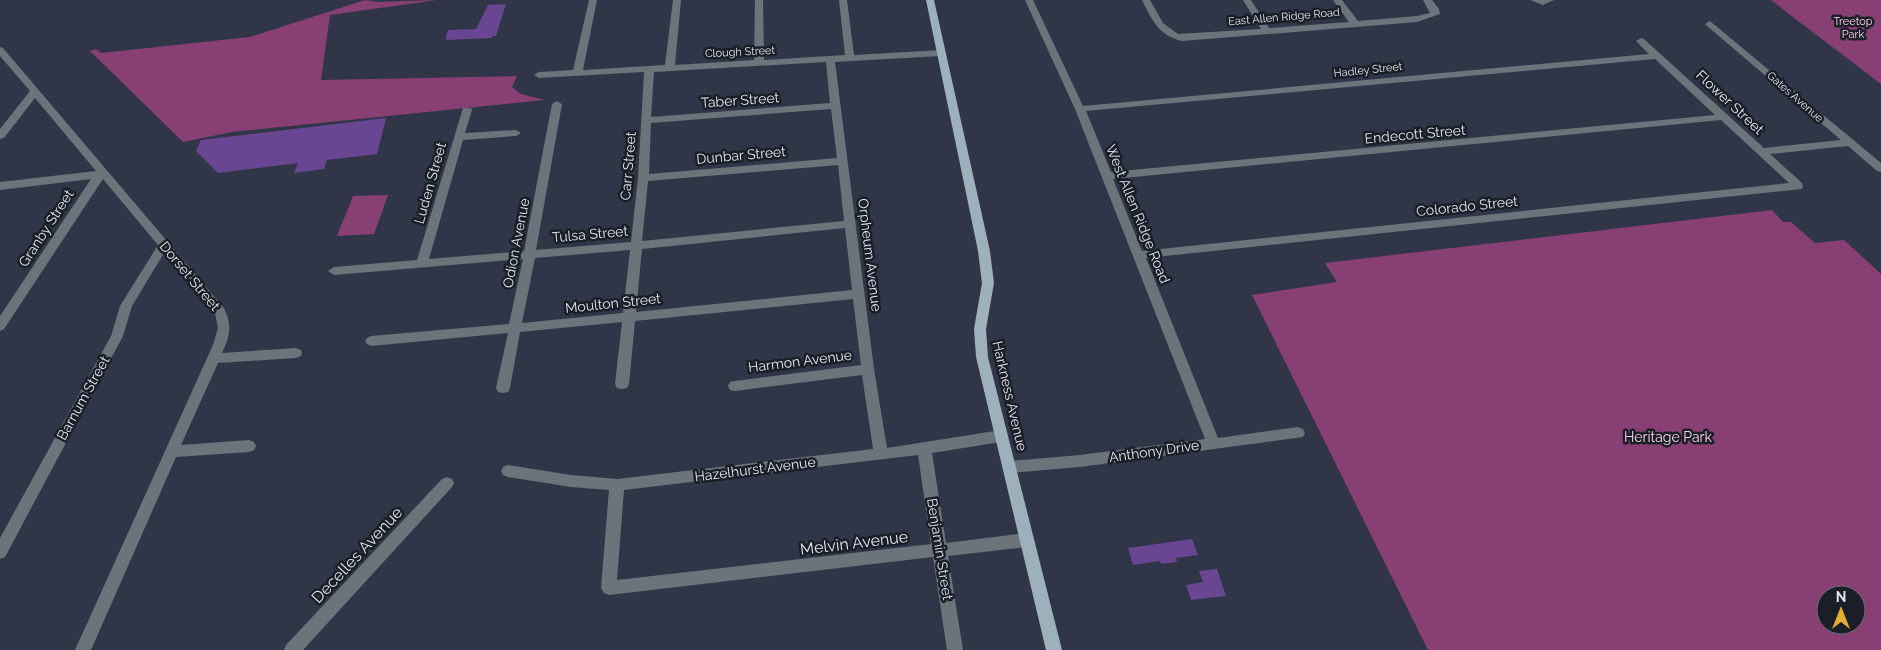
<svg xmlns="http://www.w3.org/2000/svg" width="1881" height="650" viewBox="0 0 1881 650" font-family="Raleway,sans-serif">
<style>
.green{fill:#873f74;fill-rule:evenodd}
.building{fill:#694691}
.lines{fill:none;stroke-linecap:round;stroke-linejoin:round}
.minor{fill:#6b747a;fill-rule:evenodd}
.major{fill:#9db1bd;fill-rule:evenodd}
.labels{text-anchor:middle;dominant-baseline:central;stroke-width:5;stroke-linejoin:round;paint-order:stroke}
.far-street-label{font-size:11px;fill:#dfe3ee;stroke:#1b1e26}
.far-park-label{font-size:11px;fill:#f9ceea;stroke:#1b1e26}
.street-label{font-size:14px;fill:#dfe3ee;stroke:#1b1e26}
.park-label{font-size:14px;fill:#f9ceea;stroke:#1b1e26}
.near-street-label{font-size:16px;fill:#dfe3ee;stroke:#1b1e26}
</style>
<rect width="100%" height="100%" fill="#303648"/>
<!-- green -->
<g class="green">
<polygon points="365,0 378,2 437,0 330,15 321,80 517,76 512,87 521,94 544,100 232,132 183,142 90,51 96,49 101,53 250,37"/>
<polygon points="1771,0 1881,0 1881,84 1785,11"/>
<polygon points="388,195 374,234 337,236 353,196"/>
<path d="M 1772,210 L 1783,222 L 1791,222 L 1815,243 L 1844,240 L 1881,274 L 1881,650 L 1428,650 L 1252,295 L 1337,282 L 1325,263 ZM 1826,595 L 1856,595 L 1856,625 L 1826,625 Z"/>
</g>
<!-- building -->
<g class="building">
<polygon points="506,4 496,36 492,36 492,38 446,40 447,38 445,39 448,30 476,29 488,5"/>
<polygon points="386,118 377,154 327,160 324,169 294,173 298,163 218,173 196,151 201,140"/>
<polygon points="1192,539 1198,555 1176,558 1177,562 1161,564 1160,561 1133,565 1128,548"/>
<polygon points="1217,569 1226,596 1191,600 1186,585 1203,582 1199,571"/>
</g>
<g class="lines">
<!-- minor -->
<g class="minor">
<path d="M 589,0 L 597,0 L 583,70 L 665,65 L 673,0 L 681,0 L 675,65 L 754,60 L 755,0 L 763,0 L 764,60 L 845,55 L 839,0 L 847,0 L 854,55 L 941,50 L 946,53 L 941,56 L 835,62 L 874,369 L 887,448 L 1001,430 L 1006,432 L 1008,436 L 1006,440 L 1001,442 L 932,453 L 946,543 L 1026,533 L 1031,535 L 1033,540 L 1031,545 L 1026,547 L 948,556 L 963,650 L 947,650 L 933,557 L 609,595 L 604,593 L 601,588 L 609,490 L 571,487 L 508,477 L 503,475 L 501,471 L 503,467 L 508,465 L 571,475 L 617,479 L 873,449 L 862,375 L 735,391 L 730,390 L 728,386 L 730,382 L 735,381 L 861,365 L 853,299 L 635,321 L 629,384 L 627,388 L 622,389 L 617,388 L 615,384 L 622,322 L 520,332 L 510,388 L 508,392 L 503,393 L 498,392 L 496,388 L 508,333 L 371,346 L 367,344 L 365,341 L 367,338 L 371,336 L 509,324 L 523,259 L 334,275 L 328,271 L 334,267 L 417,260 L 463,108 L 471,108 L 472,110 L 465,133 L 516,130 L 521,133 L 516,136 L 463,140 L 429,259 L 524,251 L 552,104 L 557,101 L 562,104 L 536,250 L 631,242 L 638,178 L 644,72 L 539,78 L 534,75 L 539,72 L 573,70 ZM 826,62 L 830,103 L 651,117 L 654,72 ZM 831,109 L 837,158 L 649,174 L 651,123 ZM 838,165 L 844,221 L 642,241 L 648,181 ZM 845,228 L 852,290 L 636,312 L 642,249 ZM 630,250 L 623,313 L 522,323 L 535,258 ZM 918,455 L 931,544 L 617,580 L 624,490 Z"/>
<path d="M 1025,0 L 1033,0 L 1083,106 L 1649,54 L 1636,41 L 1641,38 L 1644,39 L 1764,148 L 1841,140 L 1707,26 L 1705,24 L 1710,21 L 1881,163 L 1881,172 L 1877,171 L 1848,146 L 1770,154 L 1802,183 L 1803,186 L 1802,189 L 1146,258 L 1218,438 L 1298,427 L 1303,429 L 1305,433 L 1303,437 L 1080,467 L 1009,473 L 1004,471 L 1002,467 L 1004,463 L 1009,461 L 1080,455 L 1205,439 L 1075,109 ZM 1655,59 L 1715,115 L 1111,172 L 1086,111 ZM 1721,120 L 1789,183 L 1142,251 L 1113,179 Z"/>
<path d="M 1142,0 L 1150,0 L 1163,23 L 1178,34 L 1261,29 L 1243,0 L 1251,0 L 1269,28 L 1349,22 L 1333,0 L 1342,0 L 1358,21 L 1417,16 L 1430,13 L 1423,0 L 1432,0 L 1439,9 L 1440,14 L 1417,22 L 1182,41 C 1159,36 1152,20 1142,0 Z"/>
<polygon points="1530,0 1554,0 1543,5"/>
<path d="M 0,47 L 3,48 L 223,307 C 233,324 230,336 222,353 L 296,348 L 301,350 L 302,353 L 301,356 L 296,358 L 218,363 L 181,445 L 249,440 L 254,442 L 256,446 L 254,450 L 249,452 L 176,457 L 91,650 L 75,650 L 213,345 L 218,328 L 215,313 L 164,253 L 132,306 L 123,336 L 5,557 L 0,559 L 0,538 L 111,336 L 120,306 L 158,245 L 103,179 L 4,329 L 0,331 L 0,316 L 91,179 L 0,190 L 0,182 L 96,171 L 35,98 L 4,138 L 0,139 L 0,129 L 30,91 L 0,56 Z"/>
<polygon points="447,477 452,479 454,483 452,487 303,650 284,650 286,645 442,479"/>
</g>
<!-- major -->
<polygon class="major" points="926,0 934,0 990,251 994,283 986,329 988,357 1062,650 1046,650 976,357 974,329 982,283 978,251"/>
</g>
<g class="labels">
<!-- far-street labels -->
<g class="far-street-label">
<text transform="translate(1284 17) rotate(-5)">East Allen Ridge Road</text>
<text transform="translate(740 52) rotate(-3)">Clough Street</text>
<text transform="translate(1368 70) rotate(-6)">Hadley Street</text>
<text transform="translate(1795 97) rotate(41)">Gates Avenue</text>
</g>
<!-- far-park labels -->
<g class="far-park-label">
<text x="1853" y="21">Treetop<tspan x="1853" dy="13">Park</tspan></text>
</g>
<!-- street labels -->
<g class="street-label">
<text transform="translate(740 100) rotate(-4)">Taber Street</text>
<text transform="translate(1730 102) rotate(43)">Flower Street</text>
<text transform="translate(1415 134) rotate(-5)">Endecott Street</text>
<text transform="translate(741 155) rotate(-5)">Dunbar Street</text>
<text transform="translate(628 166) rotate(-85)">Carr Street</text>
<text transform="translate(430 183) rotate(-74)">Luden Street</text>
<text transform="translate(1467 206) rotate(-6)">Colorado Street</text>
<text transform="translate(1138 214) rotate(68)">West Allen Ridge Road</text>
<text transform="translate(46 228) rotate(-57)">Granby Street</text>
<text transform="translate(590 234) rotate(-5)">Tulsa Street</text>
<text transform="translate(516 243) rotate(-79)">Odion Avenue</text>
<text transform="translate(870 255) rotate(83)">Orpheum Avenue</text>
<text transform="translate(190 276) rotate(50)">Dorset Street</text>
<text transform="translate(613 303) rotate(-6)">Moulton Street</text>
<text transform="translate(800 361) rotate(-7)">Harmon Avenue</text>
<text transform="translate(1010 396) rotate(77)">Harkness Avenue</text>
<text transform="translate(83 398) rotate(-61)">Barnum Street</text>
<text transform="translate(1154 451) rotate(-8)">Anthony Drive</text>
<text transform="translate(755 469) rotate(-7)">Hazelhurst Avenue</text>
<text transform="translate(940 549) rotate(81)">Benjamin Street</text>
</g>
<!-- park labels -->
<g class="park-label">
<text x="1668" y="437">Heritage Park</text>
</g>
<!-- near-street labels -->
<g class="near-street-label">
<text transform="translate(854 543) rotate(-7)">Melvin Avenue</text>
<text transform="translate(357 555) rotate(-47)">Decelles Avenue</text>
</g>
</g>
<!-- north arrow -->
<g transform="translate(1841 610)"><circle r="24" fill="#1b1e26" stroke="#696d76"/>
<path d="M0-4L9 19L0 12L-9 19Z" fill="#e3ae35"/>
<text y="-8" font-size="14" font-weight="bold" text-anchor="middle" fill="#dfe3ee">N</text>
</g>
</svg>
